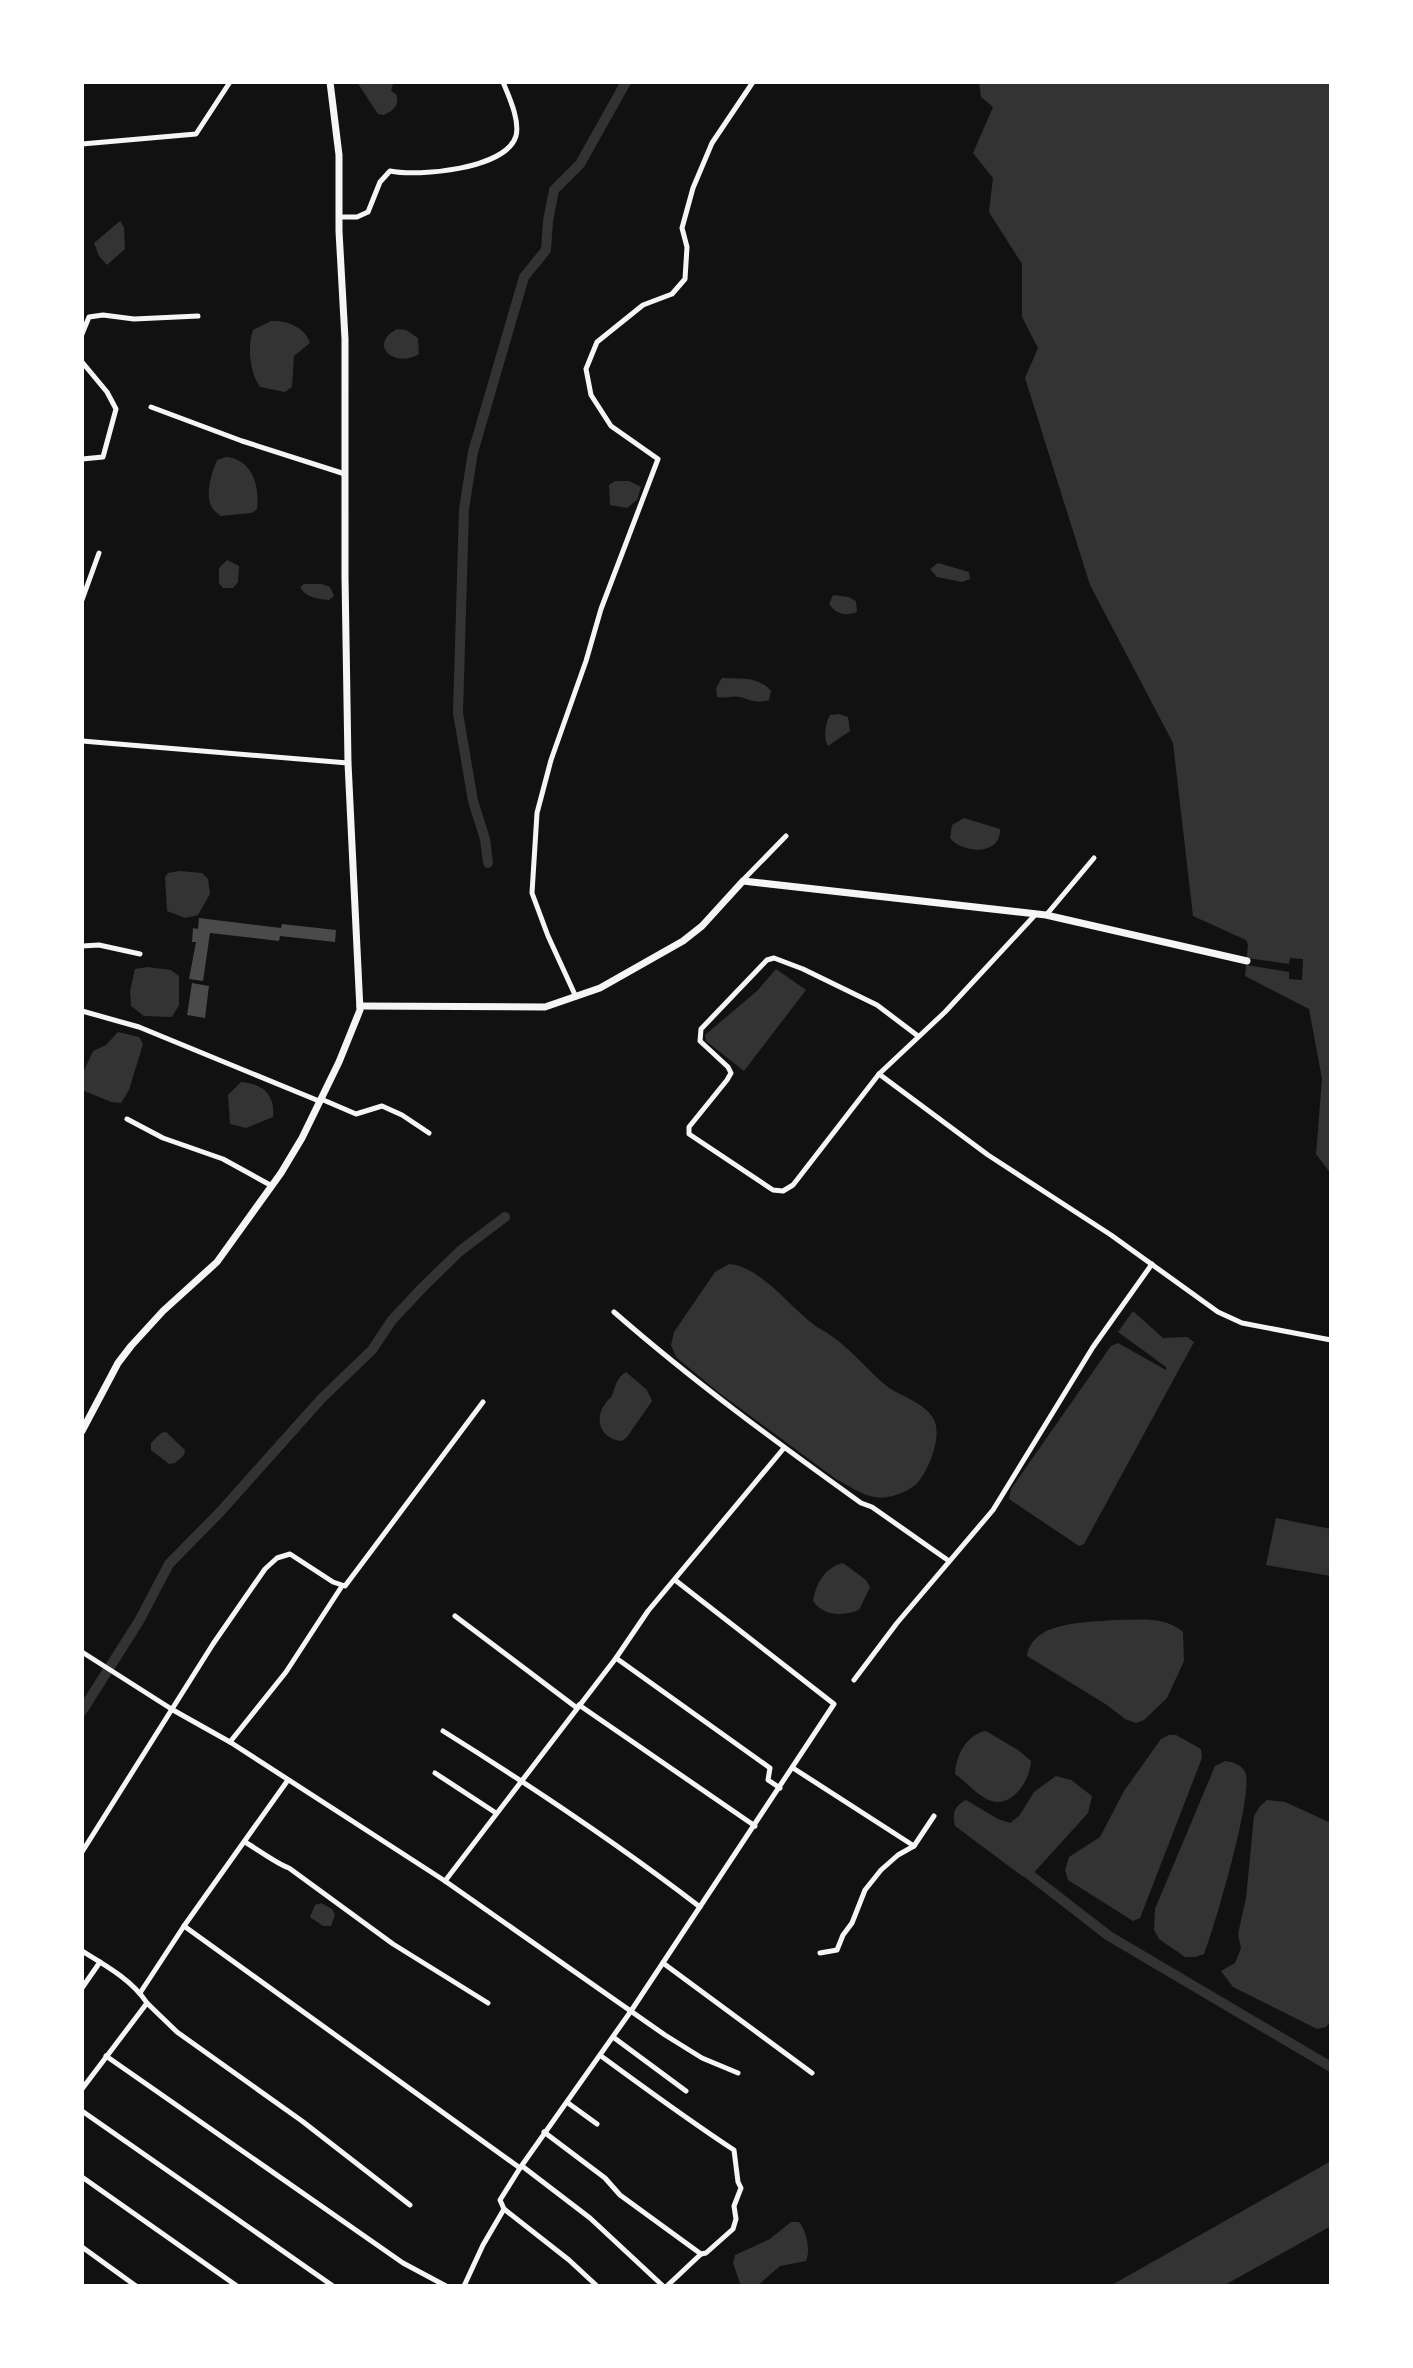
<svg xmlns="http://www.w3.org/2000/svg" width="1413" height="2368" viewBox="0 0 1413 2368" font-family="Signika,sans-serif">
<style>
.water{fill:#333}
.pier{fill:#111}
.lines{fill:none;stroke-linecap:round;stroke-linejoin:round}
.canal{stroke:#333;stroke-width:10}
.building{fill:#4a4a4a}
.minor{stroke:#f5f5f5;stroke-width:5}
.secondary{stroke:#f5f5f5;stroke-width:7}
</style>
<rect width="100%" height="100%" fill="#111"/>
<!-- water -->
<g class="water">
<path d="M 357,82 L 401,82 L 393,84 L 391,91 L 396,94 C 400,105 394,110 384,115 L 378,114 Z"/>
<polygon points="979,82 1331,82 1331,1174 1316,1154 1322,1079 1309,1009 1245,976 1248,945 1246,940 1193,916 1173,743 1090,585 1025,378 1038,348 1022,317 1022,264 989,212 993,178 973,153 993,107 981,97"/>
<polygon points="120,221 124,227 125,249 107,265 99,256 94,243"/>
<path d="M 271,321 C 287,320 305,327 310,343 L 294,356 L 292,387 L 285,392 L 260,387 C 250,373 247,347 253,330 Z"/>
<path d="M 397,329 L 406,330 L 418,338 L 419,354 C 395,369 367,345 397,329 Z"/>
<path d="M 226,457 C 252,459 260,486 257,509 L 252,513 L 221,516 C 217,513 213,510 211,506 C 205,493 212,472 217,460 Z"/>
<polygon points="615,481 629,481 641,487 637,500 627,508 610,505 609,485"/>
<polygon points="227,560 239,566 238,582 233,588 223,588 219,583 219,568"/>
<polygon points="938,563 969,572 970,579 962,582 937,577 930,569"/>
<path d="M 304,584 L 322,584 L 330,587 L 334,596 L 329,600 C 318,599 306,598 300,587 Z"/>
<path d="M 833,595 L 848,597 L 856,601 L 857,612 C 845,616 837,615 829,604 Z"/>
<path d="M 722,678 C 739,679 759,676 771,691 L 769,700 C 757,704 751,700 740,697 C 731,695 726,699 717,697 L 716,688 Z"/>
<path d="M 839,714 L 848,717 L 850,731 L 828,746 C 823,738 825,724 830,715 Z"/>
<path d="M 964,818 L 1000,829 C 1001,857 961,853 950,838 L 952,825 Z"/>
<polygon points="179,871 202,873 208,879 210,894 198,915 185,918 167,911 165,877 168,873"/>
<polygon points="147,967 171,970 179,976 179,1005 172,1017 144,1016 131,1006 130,991 135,969"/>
<polygon points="776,969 806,990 744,1071 706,1041 705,1035 757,991"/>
<polygon points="118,1032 139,1037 143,1044 129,1090 121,1103 111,1102 82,1090 82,1075 93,1051 106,1045"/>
<path d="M 241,1082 C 263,1084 275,1094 273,1117 L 246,1128 L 230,1124 L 228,1095 Z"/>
<path d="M 729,1264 C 760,1266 789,1306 813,1324 C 819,1329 827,1332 833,1337 C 851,1350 866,1368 883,1383 C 897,1396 922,1400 933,1418 C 943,1434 930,1467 919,1481 C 910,1492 888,1500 875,1497 C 861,1495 848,1485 836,1479 L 718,1392 L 676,1357 L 671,1345 L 674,1332 L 715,1272 Z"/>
<polygon points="1133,1311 1163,1338 1187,1337 1194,1342 1084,1544 1079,1546 1009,1499 1011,1489 1111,1346 1118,1343 1166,1370 1166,1367 1118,1332"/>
<path d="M 626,1372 L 647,1390 L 652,1401 L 627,1437 L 622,1441 C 602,1440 593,1420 605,1404 C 610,1396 609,1402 613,1393 C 616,1384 617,1378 626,1372 Z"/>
<polygon points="166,1432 185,1450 184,1455 175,1463 169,1464 151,1450 151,1443 161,1433"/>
<polygon points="1276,1518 1331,1529 1331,1576 1266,1565"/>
<path d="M 843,1563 L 866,1580 L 870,1587 L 859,1610 C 843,1616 824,1617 813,1601 C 816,1584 824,1568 843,1563 Z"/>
<path d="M 1114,1620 C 1138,1620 1165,1616 1183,1632 L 1184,1661 L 1167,1698 L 1144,1720 L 1136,1723 L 1125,1719 L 1107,1705 L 1027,1656 C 1033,1620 1087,1623 1114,1620 Z"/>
<path d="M 986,1731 L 1018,1750 L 1031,1761 C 1030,1782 1009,1813 985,1798 C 974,1792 965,1781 955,1774 C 956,1755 967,1734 986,1731 Z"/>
<polygon points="1169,1735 1176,1735 1201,1749 1202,1758 1140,1918 1133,1921 1068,1880 1065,1870 1069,1857 1100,1837 1124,1791 1161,1739"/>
<path d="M 1225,1761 C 1233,1762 1241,1764 1245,1772 C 1255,1790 1214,1929 1204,1954 L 1195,1957 L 1185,1957 L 1159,1939 L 1154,1930 L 1155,1909 L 1215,1766 Z"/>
<path d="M 1056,1776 L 1071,1780 L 1092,1796 L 1088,1813 L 1029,1878 L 1022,1876 L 955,1826 C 952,1814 954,1806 966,1800 L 998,1819 L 1010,1823 L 1019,1816 L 1034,1792 Z"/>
<polygon points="1267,1800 1285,1802 1331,1823 1331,2021 1326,2027 1317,2029 1233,1987 1221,1971 1235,1963 1241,1948 1238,1934 1246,1898 1254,1816 1260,1806"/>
<polygon points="321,1903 332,1909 335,1915 331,1926 323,1926 310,1917 315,1905"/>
<polygon points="1331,2161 1331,2226 1223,2286 1110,2286"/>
<path d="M 791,2222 L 799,2222 C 806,2230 811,2250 806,2261 L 780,2266 L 757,2286 L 741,2286 L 733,2263 L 735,2255 L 770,2239 Z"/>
</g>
<!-- pier -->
<polygon class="pier" points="1247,958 1289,964 1290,958 1303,959 1302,980 1289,979 1289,972 1247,965"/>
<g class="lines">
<!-- canal -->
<g class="canal">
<polyline points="488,863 485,839 473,801 458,713 464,509 473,452 524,277 546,250 548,221 554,190 580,164 626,82"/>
<polyline points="82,1711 139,1621 169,1564 221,1511 322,1398 372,1350 392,1320 423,1287 460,1251 505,1217"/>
<polyline points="1021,1868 1109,1936 1331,2067"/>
</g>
</g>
<!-- building -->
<g class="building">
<polygon points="199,918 281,928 282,924 336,930 335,942 280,936 279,941 210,933 203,981 189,979 196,942 192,942 193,928 198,929"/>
<polygon points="192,983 209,986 205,1018 187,1015"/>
</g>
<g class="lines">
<!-- minor -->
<g class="minor">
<polyline points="82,144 196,134 230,82"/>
<path d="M 339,217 L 357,217 L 368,212 L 380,182 L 390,171 C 419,177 506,169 516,136 C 520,120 509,97 503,82"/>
<polyline points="82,334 89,317 103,315 134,319 198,316"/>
<polyline points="82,362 107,392 116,409 103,457 82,459"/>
<polyline points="151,407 242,441 345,474"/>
<polyline points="82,600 99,553"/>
<polyline points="82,741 348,763"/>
<polyline points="743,880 786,836"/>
<polyline points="1047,914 1094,858"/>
<polyline points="82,946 99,945 140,954"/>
<polyline points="576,997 548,936 532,893 537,813 551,760 586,661 601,609 658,459 611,426 591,395 586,369 597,342 643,305 672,294 685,279 687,247 682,228 693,188 712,143 753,82"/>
<polyline points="82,1011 139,1027 319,1101"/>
<polyline points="918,1036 877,1005 803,969 774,958 767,960 701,1029 700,1041 728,1067 731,1073 727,1080 689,1127 689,1134 773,1190 783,1191 793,1185 879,1074 945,1012 1035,915"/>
<polyline points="879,1074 988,1155 1111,1235 1218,1312 1242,1323 1331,1340"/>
<polyline points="321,1099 356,1114 382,1106 402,1115 429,1133"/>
<polyline points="127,1119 163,1138 223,1159 272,1186"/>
<path d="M 614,1312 C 693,1381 776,1442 861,1503 L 872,1507 L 949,1561"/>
<polyline points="455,1616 577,1708"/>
<polyline points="82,1652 173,1710 230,1742 445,1881 665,2035 702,2058 738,2073"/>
<polyline points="616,1658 770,1768 768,1780 780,1788"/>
<polyline points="854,1680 897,1623 993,1510 1093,1347 1152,1264"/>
<polyline points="579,1705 755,1826"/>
<path d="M 443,1731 C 531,1786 618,1844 700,1907"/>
<polyline points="230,1742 286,1672 342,1586"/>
<polyline points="793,1768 914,1846"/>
<polyline points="435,1773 496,1813"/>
<polyline points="288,1780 184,1926 520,2168 631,2011 834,1704 675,1580"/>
<path d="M 245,1842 C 257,1849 277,1864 289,1868 L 393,1944 L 488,2003"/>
<polyline points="82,1852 213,1644 265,1569 277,1558 290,1554 333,1582 345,1586 483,1402"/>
<polyline points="445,1881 616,1658 648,1611 784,1448"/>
<path d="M 82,1951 C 105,1965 132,1980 147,2003 L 82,2089"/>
<polyline points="820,1953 837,1950 843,1935 852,1923 865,1890 881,1870 898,1855 914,1846 934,1816"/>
<polyline points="663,1963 812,2073"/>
<polyline points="82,1988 100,1962"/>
<polyline points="140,1993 184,1926"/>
<polyline points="147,2003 177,2032 302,2121 410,2205"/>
<polyline points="613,2037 686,2091"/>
<polyline points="106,2056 403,2263 446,2286"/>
<path d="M 601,2056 C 645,2088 688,2120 734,2150 L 738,2182 L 741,2188 L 734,2206 L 736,2219 L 733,2229 L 706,2253 L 701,2254"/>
<polyline points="568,2103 597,2124"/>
<polyline points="82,2111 333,2286"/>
<polyline points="544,2132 605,2178 620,2195 701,2254 667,2286"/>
<polyline points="522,2166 590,2218 663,2286"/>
<polyline points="82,2177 237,2286"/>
<polyline points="504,2209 569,2260 597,2286"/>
<polyline points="82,2247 136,2286"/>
<polyline points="464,2286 483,2245 504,2209 500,2200 520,2168"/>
</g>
<!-- secondary -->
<g class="secondary">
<polyline points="360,1006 545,1007 600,988 683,941 702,926 743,881 1046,915 1247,961"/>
<polyline points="82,1431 118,1363 131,1346 163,1311 217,1262 281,1173 302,1138 339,1062 360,1010 348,763 345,577 345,339 339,231 339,155 330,82"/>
</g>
</g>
<!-- border -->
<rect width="1413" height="2368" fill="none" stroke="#ffffff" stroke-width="168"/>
</svg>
